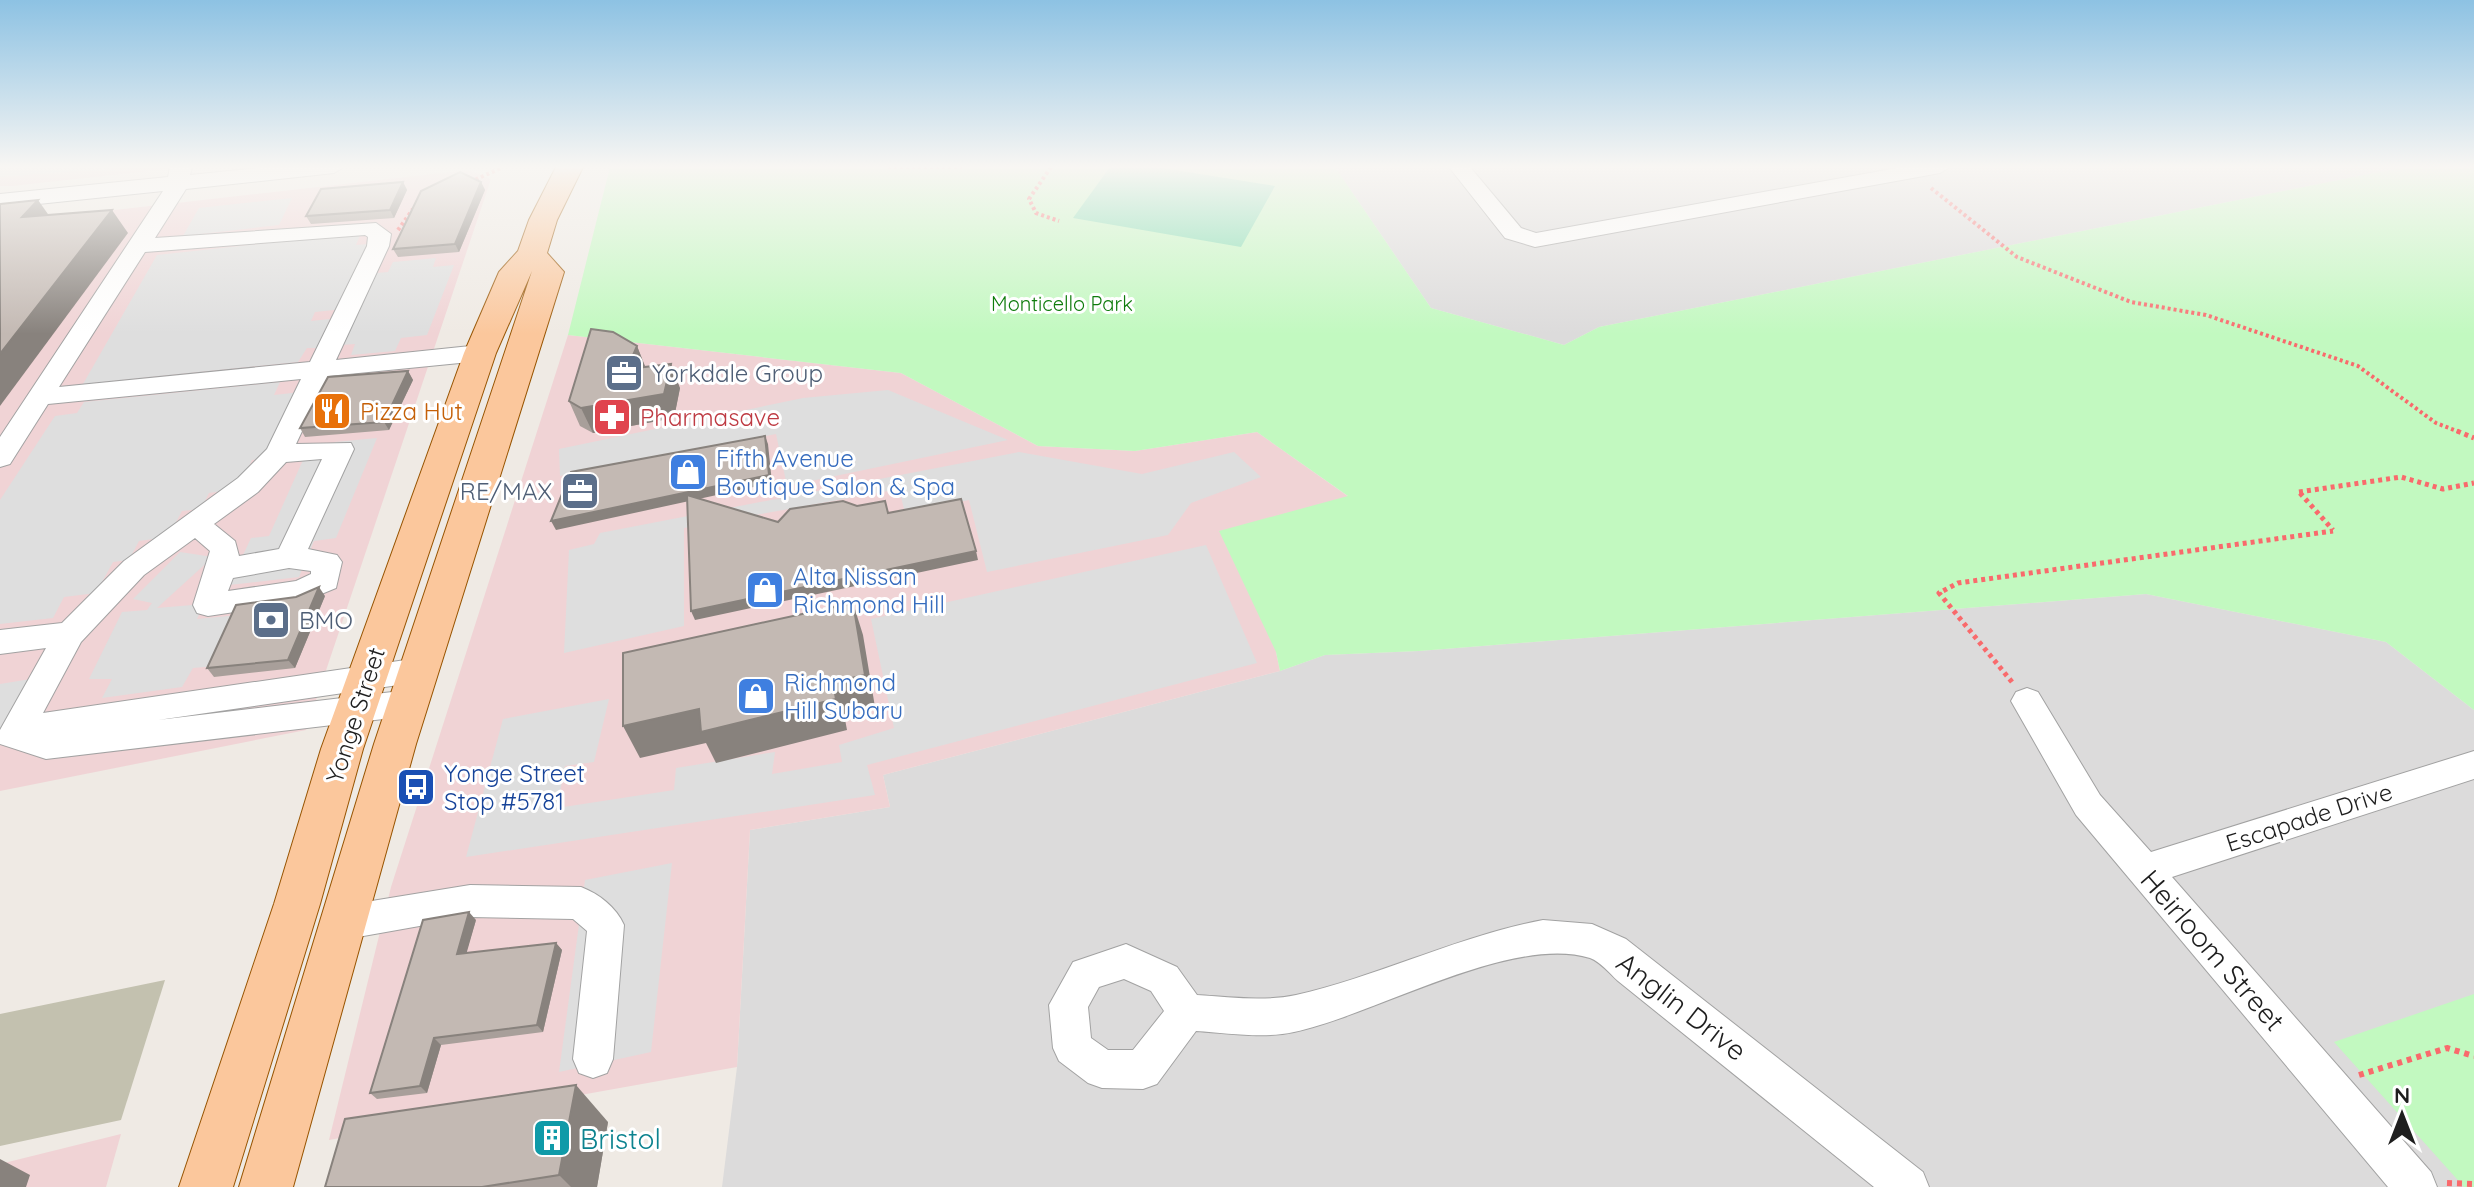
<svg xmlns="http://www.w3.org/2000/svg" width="2474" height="1187" viewBox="0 0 2474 1187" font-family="Quicksand,sans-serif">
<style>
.residential{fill:#dcdbdb}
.commercial{fill:#f0d3d5}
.construction{fill:#c3c1af}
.park{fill:#c2f9c0}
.pitch{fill:#81deb0}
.parking{fill:#dedede}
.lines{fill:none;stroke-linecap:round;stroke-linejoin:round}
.minor-casing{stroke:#a2a2a2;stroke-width:2}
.major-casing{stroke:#975400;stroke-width:2}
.path-far2{stroke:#f96a6c;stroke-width:4;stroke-dasharray:3 3;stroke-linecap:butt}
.path-far1{stroke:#f96a6c;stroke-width:5;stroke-dasharray:4 4;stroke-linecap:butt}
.path{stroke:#f96a6c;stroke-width:6;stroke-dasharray:5 5;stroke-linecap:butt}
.minor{fill:#fff;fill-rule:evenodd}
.major{fill:#fbc79c;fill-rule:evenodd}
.wall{fill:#a89f9a}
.shaded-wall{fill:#88827d}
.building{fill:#c3b9b3;stroke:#88827d;stroke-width:2}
.labels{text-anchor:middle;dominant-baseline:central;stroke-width:6;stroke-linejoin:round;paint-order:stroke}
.far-park-label{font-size:20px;fill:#0f7c0c;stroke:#fff}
.service-label{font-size:24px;fill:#4e5e75;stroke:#fff;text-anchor:start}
.food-label{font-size:24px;fill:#c56008;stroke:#fff;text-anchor:start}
.health-label{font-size:24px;fill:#be3a42;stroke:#fff;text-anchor:start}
.shop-label{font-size:24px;fill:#366cbe;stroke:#fff;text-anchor:start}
.street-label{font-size:24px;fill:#1e1e1e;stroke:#fff}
.transit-label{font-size:24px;fill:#164399;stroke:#fff;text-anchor:start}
.near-street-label{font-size:28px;fill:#1e1e1e;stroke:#fff}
.near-culture-label{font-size:28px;fill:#0d838f;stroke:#fff;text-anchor:start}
</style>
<rect width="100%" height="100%" fill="#efeae4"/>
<!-- residential -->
<g class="residential">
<polygon points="1335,167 2404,167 1599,327 1564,345 1431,308"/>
<polygon points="2146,594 2386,642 2474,710 2474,1187 722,1187 737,1067 750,830 890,807 883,775 1280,671 1325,655 1419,651"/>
</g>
<!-- commercial -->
<g class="commercial">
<polygon points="0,167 186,167 12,186 0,186"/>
<polygon points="468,170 491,179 306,730 0,791 0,223"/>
<polygon points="568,335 901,373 1038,446 1135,451 1257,432 1349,497 1276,652 1280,671 883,775 890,807 750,830 737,1067 329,1140 391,887"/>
<polygon points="121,1134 106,1187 0,1187 0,1164"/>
</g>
<!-- construction -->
<polygon class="construction" points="165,980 121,1120 0,1146 0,1014"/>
<!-- park -->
<g class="park">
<polygon points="610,167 1335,167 1431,308 1564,345 1599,327 2404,167 2474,167 2474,710 2386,642 2146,594 1419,651 1325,655 1280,671 1276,652 1219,531 1348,496 1257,432 1135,451 1038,446 901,373 568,335"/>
<polygon points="2474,994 2474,1187 2464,1187 2334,1042"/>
</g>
<!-- pitch -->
<polygon class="pitch" points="1110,167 1156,167 1275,186 1241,247 1073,218"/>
<!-- parking -->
<g class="parking">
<polygon points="0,167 134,167 0,177"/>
<polygon points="292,198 279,225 183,236 199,208"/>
<polygon points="361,233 356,245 369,244 355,275 388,272 393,262 436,258 433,267 454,265 427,335 401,338 395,351 351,355 355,344 328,346 344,309 315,312 311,321 330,319 317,348 307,348 298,362 83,384 157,255"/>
<polygon points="280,382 274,395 301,392 270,458 252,460 238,489 209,493 201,509 182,511 168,537 139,541 129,560 113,562 96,593 64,597 53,618 0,624 0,500 55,416 77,413 84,402"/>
<polygon points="888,390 1008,440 787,486 776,434 560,476 559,449 803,398"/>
<polygon points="377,438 336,538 314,541 299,577 229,585 251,538 269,536 303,460 328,457 335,442"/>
<polygon points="1019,452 1142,474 1234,452 1261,477 1191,503 1168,535 987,572 969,500 905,513 899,489 684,528 684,626 564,653 569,550 594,544 600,533"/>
<polygon points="1206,545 1257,663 867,765 875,795 466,857 503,719 609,699 594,762 565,766 557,808 674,790 676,768 775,752 772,774 842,762 839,745 894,728 871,619"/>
<polygon points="180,552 213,557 157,608 204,604 197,619 239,615 217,666 193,668 182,687 102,698 112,679 89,679 122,612 147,610 152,603 133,599"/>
<polygon points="31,679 0,731 0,684"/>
<polygon points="672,863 651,1052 559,1072 585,880"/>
</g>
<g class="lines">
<!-- minor casing -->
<g class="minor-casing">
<g id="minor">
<path d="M 170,167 L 192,167 L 190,175 L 268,167 L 344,167 L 334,173 L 186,189 L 155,238 L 376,223 L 391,234 L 389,246 L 336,360 L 480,345 L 492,353 L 480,361 L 328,376 L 296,444 L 351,443 L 354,449 L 308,549 L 337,555 L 342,562 L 336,588 L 302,602 L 208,616 L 197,613 L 193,605 L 210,551 L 195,538 L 144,575 L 81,642 L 43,713 L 419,658 L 430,661 L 435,670 L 430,679 L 419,682 L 158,720 L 409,690 L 420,694 L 425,703 L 420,712 L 409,716 L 46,759 L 0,744 L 0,730 L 46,648 L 0,654 L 0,630 L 62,623 L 124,561 L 238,478 L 267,449 L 301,379 L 48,404 L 10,464 L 0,467 L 0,437 L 163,191 L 0,208 L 0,194 L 168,177 ZM 365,235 L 368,237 L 367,246 L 310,362 L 59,387 L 145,252 ZM 322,459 L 279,549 L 239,556 L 235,541 L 214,524 L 258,492 L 286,462 ZM 289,568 L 311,571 L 311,574 L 296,581 L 228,591 L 233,578 Z"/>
<polygon points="1449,167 1470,167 1521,228 1536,233 1903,167 1950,167 1940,173 1535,247 1505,238"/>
<polygon points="2027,688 2038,692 2100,795 2151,852 2474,751 2474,779 2172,877 2431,1172 2437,1187 2388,1187 2076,815 2011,701 2016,692"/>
<path d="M 470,885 L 581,887 C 599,894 616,907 624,925 L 613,1059 L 607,1073 L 593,1078 L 579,1073 L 573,1059 L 587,931 L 573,919 L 470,917 L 341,940 L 328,935 L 323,923 L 328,911 L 341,906 Z"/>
<path d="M 1543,920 L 1592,924 L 1626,939 L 1923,1172 L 1929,1187 L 1874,1187 L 1618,981 C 1609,973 1601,962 1590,958 C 1511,934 1375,1015 1294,1032 C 1263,1039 1228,1033 1196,1031 L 1157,1084 L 1143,1089 L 1102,1088 L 1088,1083 L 1059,1061 L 1053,1048 L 1049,1005 L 1073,962 L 1126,944 L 1177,967 L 1197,995 C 1229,997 1264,1002 1296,995 C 1380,976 1458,936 1543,920 ZM 1124,979 L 1151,991 L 1164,1011 L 1133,1050 L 1108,1050 L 1091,1038 L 1088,1007 L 1099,987 Z"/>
</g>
</g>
<!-- major casing -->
<g class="major-casing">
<polygon id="major" points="556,167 583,167 557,220 547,253 564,272 416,744 293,1187 239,1187 374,744 532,271 496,353 363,749 320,904 233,1187 179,1187 274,904 321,749 464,353 499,272 518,251 529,220"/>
</g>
<!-- path-far2 -->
<g class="path-far2">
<polyline points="888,167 962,167"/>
<polyline points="1051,167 1029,199 1036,213 1059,221"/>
<polyline points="470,182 503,167"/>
<polyline points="1931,188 2017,257 2131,302 2206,315 2358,366 2436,423 2462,433"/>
<polyline points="398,230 413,209"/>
</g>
<!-- path-far1 -->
<g class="path-far1">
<polyline points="2457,431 2474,438"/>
<polyline points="2299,492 2401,477 2443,489 2474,483"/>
<polyline points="2300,493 2333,530"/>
<polyline points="2012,682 1939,593 1958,583 2333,531"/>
</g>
<!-- path -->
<g class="path">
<polyline points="2359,1075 2447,1048 2474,1056"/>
<polyline points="2447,1183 2474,1184"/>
</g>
<!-- minor -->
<use href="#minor" class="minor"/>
<!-- major -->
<use href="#major" class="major"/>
</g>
<!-- wall -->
<g class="wall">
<polygon points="403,182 407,190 394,218 311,224 306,216"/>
<polygon points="481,182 485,190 459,252 398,257 393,249"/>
<polygon points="637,346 645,367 680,388 674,418 593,433 580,426 569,401"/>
<polygon points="408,371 413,380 389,430 305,437 300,428"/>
<polygon points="325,596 295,668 214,677 207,668"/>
<polygon points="476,920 466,953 556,943 562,950 543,1032 441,1045 427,1093 377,1099 370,1093"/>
<polygon points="608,1122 597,1187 325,1187"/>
</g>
<!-- shaded-wall -->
<g class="shaded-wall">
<polygon points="403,182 407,190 394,218 390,210"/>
<polygon points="481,182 485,190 459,252 455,244"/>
<polygon points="38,200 55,224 22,217"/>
<polygon points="112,210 128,233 0,406 0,354"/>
<polygon points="637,346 647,371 627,369"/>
<polygon points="671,364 680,388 674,418 593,433 581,408"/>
<polygon points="408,371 413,380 389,430 384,422"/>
<polygon points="765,436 768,444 772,483 556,530 551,521"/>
<polygon points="976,551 978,560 695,620 691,611"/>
<polygon points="319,587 325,596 295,668 288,660"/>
<polygon points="853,603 863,635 875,707 844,714 847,730 716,763 706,743 640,758 623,726 699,709"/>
<polygon points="469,912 476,920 464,962 457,954"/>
<polygon points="556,943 562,950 543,1032 537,1025"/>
<polygon points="434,1038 441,1045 427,1093 420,1086"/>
<polygon points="576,1085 608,1122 597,1187 571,1187 559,1175"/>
<polygon points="0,1159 30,1175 26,1187 0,1187"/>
</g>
<!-- building -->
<g class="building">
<polygon points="460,172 481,182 455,244 393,249 421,191"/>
<polygon points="403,182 390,210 306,216 321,189"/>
<polygon points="38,200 22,217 112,210 0,354 0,204"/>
<polygon points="591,329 613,332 637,346 627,369 671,364 664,394 581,408 569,401"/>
<polygon points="408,371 384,422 300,428 328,377"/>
<polygon points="765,436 769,475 551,521 571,472"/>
<polygon points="687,495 778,522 790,509 843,501 857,506 885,501 888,513 961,499 976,551 691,611"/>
<polygon points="319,587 288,660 207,668 236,605 296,597"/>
<polygon points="853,603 865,675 833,682 836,699 701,732 699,709 623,726 623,653"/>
<polygon points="469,912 457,954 556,943 537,1025 434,1038 420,1086 370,1093 423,920"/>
<polygon points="576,1085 559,1175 482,1187 325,1187 345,1119"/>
</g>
<!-- sky -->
<linearGradient id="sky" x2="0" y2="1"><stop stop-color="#8dc2e3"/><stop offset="0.5" stop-color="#f8f6f3"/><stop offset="1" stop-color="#f8f6f3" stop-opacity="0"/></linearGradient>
<rect width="2474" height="334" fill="url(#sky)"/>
<!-- icons -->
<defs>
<g id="office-square" transform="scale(2)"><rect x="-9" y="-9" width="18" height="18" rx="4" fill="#5c6f8a" stroke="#fff"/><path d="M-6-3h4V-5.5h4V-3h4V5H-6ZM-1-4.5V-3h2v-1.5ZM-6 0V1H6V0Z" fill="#fff"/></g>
<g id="restaurant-square" transform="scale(2)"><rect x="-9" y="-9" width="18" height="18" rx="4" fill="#e8710a" stroke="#fff"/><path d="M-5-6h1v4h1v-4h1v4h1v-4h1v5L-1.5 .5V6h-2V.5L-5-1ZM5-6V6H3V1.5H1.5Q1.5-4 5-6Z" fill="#fff"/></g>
<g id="pharmacy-square" transform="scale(2)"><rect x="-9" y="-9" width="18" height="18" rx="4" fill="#e0444e" stroke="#fff"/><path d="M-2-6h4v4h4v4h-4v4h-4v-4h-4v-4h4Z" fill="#fff"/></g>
<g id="shop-square" transform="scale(2)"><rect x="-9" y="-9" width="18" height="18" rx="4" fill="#3f7fe0" stroke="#fff"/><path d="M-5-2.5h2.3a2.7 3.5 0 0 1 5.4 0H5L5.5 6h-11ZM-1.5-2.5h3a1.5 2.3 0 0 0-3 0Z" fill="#fff"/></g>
<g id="bank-square" transform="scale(2)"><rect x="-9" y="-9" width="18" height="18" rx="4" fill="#5c6f8a" stroke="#fff"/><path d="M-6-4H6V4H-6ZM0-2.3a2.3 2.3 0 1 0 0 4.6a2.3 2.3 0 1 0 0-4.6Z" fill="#fff"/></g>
<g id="bus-square" transform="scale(2)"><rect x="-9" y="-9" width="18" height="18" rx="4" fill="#1a4fb4" stroke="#fff"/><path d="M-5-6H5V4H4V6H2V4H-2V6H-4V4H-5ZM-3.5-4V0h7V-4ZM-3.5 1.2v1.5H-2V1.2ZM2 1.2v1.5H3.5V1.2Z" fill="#fff"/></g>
<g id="building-square" transform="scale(2)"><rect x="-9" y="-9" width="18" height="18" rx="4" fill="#0f9aa8" stroke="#fff"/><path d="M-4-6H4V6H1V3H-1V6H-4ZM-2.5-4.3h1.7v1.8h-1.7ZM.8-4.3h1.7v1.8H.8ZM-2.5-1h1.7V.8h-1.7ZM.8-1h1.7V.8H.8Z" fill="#fff"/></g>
</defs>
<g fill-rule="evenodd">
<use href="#office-square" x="624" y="373"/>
<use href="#restaurant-square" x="332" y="411"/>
<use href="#pharmacy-square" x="612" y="417"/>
<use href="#shop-square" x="688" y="472"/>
<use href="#office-square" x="580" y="491"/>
<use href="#shop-square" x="765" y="590"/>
<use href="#bank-square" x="271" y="620"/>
<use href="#shop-square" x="756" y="696"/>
<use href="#bus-square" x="416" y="787"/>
<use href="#building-square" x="552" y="1138"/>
</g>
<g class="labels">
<!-- far-park labels -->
<g class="far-park-label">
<text x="1062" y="303">Monticello Park</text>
</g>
<!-- service labels -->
<g class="service-label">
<text x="652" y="373">Yorkdale Group</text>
<text x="552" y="491" text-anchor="end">RE/MAX</text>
<text x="299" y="620">BMO</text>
</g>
<!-- food labels -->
<g class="food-label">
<text x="360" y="411">Pizza Hut</text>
</g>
<!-- health labels -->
<g class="health-label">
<text x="640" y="417">Pharmasave</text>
</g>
<!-- shop labels -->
<g class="shop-label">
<text x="716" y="458">Fifth Avenue<tspan x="716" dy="28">Boutique Salon &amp; Spa</tspan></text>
<text x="793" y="576">Alta Nissan<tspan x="793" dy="28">Richmond Hill</tspan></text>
<text x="784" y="682">Richmond<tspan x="784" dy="28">Hill Subaru</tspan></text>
</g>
<!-- street labels -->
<g class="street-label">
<text transform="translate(355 715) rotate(-72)">Yonge Street</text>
<text transform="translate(2309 817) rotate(-18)">Escapade Drive</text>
</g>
<!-- transit labels -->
<g class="transit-label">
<text x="444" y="773">Yonge Street<tspan x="444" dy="28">Stop #5781</tspan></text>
</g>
<!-- near-street labels -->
<g class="near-street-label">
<text transform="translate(2213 950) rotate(49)">Heirloom Street</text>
<text transform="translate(1682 1006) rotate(38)">Anglin Drive</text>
</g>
<!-- near-culture labels -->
<g class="near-culture-label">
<text x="580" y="1138">Bristol</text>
</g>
</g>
<!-- north arrow -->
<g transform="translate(2402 1115)" stroke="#ffffff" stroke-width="6" paint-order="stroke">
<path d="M0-6L14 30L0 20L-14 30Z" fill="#1e1e1e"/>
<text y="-12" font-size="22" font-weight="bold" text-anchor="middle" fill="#1e1e1e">N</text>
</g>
</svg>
